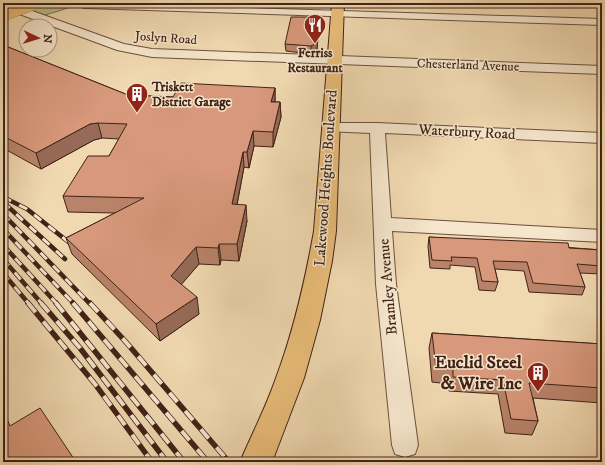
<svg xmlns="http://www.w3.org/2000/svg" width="605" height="465" viewBox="0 0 605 465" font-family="'IM FELL DW Pica',serif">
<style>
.green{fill:#b8bf8c;stroke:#7c7152}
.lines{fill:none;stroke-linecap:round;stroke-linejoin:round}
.minor-casing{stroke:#6c503d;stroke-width:2}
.major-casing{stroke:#402317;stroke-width:2}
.minor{fill:#f5e6cc;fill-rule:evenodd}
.major{fill:#e8bc78;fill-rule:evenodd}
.rail-far1-casing{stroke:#402317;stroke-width:4.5}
.rail-casing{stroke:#402317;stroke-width:5.5}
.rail-far1{stroke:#f5e6cc;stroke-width:3;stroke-dasharray:9;stroke-linecap:butt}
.rail{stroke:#f5e6cc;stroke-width:4;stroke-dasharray:12;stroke-linecap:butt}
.highway-bridge-casing{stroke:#402317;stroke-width:14;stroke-linecap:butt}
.highway-bridge{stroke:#e8bc78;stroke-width:14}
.wall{fill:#b9836a;stroke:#402317}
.shaded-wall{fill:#966a56;stroke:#402317}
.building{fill:#d7987b;stroke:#402317}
.labels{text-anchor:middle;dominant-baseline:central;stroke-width:3;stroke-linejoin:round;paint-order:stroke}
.far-street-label{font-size:13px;fill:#402317;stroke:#f5e6cc}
.far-poi-label{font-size:13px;font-weight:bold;fill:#402317;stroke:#f5e6cc}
.street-label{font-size:15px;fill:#402317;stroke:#f5e6cc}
.near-poi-label{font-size:18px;font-weight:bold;fill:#402317;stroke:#f5e6cc;text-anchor:end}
</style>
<rect width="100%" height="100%" fill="#f0d8b0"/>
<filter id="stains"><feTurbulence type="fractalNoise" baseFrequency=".005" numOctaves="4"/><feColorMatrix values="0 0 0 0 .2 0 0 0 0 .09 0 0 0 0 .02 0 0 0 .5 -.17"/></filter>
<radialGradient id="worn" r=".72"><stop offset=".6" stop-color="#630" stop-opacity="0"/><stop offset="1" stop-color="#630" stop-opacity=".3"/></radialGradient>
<!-- green -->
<polygon class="green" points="42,3 84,3 42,16 24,9"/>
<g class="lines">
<!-- minor casing -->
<g class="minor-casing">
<g id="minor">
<polygon points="3,3 10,3 124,44 152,49 602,66 602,74 152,57 117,50 3,8"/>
<polygon points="81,3 602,19 602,25 85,8 81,7 80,5"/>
<polygon points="331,123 377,123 602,133 602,143 385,133 391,218 602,230 602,242 392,231 396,284 418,445 415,454 405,457 395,454 392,445 376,284 370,133 326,131 323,128 326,125"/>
</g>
</g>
<!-- major casing -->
<g class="major-casing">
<path id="major" d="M 332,3 L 344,3 L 336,231 L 332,261 L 320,320 L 304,378 L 272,462 L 240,462 C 252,434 266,407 276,378 C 294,330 305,281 314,231 Z"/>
</g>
<!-- minor -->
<use href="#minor" class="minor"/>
<!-- major -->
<use href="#major" class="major"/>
<!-- rail-far1 casing -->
<g class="rail-far1-casing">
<g id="rail-far1">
<polyline points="3,197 27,209 76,248"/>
<polyline points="3,202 65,259"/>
<polyline points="3,214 90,304"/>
<polyline points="3,229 74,304"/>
<polyline points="3,245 57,304"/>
<polyline points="3,259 42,304"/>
<polyline points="3,273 29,304"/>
</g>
</g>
<!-- rail casing -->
<g class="rail-casing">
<g id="rail">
<polyline points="28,303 95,384 152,462"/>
<polyline points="41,303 80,348 167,462"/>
<polyline points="56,303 184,462"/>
<polyline points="73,303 208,462"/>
<polyline points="90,303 125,341 229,462"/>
</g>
</g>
<!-- rail-far1 -->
<use href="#rail-far1" class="rail-far1"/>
<!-- rail -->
<use href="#rail" class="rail"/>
<!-- highway-bridge casing -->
<g class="highway-bridge-casing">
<polyline id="highway-bridge" points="3,14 34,3"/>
</g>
<!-- highway-bridge -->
<use href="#highway-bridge" class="highway-bridge"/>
</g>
<!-- wall -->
<g class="wall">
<polygon points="319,24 317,50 311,54 286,51 285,44"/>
<polygon points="3,45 128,95 173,97 275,88 275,102 280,102 281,117 273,147 254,146 249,168 244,167 237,205 247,221 239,261 221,260 220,265 199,264 181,284 199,314 160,341 72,254 66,238 115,213 68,212 63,196 109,156 119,139 102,138 94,140 41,169 3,148"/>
<polygon points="429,237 602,250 602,274 580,273 585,287 582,295 529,292 524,271 495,269 498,282 495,291 479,290 475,267 450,265 450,269 430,268 428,246"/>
<polygon points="432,333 602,344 602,403 533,398 538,421 532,435 505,433 498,394 449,391 449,384 432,382 429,348"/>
</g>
<!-- shaded-wall -->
<g class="shaded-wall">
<polygon points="319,24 317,50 311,54 311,46"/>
<polygon points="275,88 275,102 271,102"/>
<polygon points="280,102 281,117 273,147 273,132"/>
<polygon points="98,123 102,138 94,140 41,169 36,153 90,124"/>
<polygon points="253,131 254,146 249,168 247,152"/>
<polygon points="243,152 244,167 234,220 232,204"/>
<polygon points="246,205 247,221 239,261 237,244"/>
<polygon points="219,244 221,260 220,265 218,248"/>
<polygon points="196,247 199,264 175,292 171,276"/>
<polygon points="197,297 199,314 160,341 156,324"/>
</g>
<!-- building -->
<g class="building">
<polygon points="291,17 319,17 317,43 311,46 285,44"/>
<polygon points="3,45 128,95 173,97 181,83 275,88 271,102 280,102 273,132 253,131 247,152 243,152 232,204 246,205 237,244 219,244 218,248 196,247 171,276 197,297 156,324 66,238 144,198 63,196 88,156 109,156 127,124 98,123 90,124 36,153 3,136"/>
<polygon points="429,237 568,243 569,248 602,250 602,266 577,264 585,287 533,283 527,262 493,261 498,282 482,281 477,258 451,257 452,261 432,260"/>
<polygon points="432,333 602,344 602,388 529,383 538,421 511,419 503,380 453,377 453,369 436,368"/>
<polygon points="40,408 76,462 3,462 3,421 7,419 10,426"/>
</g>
<!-- icons -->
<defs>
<g id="restaurant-pin" transform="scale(1.15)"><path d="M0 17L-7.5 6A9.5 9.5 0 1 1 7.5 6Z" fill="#8f2418" stroke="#f5e6cc"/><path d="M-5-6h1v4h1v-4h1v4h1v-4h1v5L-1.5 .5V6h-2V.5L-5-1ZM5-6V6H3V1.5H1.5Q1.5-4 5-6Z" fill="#fff"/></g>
<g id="building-pin" transform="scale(1.15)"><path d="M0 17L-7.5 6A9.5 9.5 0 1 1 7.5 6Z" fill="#8f2418" stroke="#f5e6cc"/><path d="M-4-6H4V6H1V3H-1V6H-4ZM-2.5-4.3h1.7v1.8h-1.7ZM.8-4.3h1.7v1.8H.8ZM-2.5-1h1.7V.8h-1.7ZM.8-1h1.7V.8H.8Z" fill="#fff"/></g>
</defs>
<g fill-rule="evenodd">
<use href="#restaurant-pin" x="315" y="25"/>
<use href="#building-pin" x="137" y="94"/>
<use href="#building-pin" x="538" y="373"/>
</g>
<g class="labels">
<!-- far-street labels -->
<g class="far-street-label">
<text transform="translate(166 38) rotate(4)">Joslyn Road</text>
<text transform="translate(468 65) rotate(2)">Chesterland Avenue</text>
</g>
<!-- far-poi labels -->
<g class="far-poi-label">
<text x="315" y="53">Ferriss<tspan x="315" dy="15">Restaurant</tspan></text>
<text x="152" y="87" text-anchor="start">Triskett<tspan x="152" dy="15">District Garage</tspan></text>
</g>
<!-- street labels -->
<g class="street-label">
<text transform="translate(467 132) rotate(3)">Waterbury Road</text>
<text transform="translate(326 178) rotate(-86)">Lakewood Heights Boulevard</text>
<text transform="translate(388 287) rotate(-95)">Bramley Avenue</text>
</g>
<!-- near-poi labels -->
<g class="near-poi-label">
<text x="522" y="363">Euclid Steel<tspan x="522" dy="21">&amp; Wire Inc</tspan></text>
</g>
</g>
<!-- margin -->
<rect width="605" height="465" fill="none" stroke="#f0d8b0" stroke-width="16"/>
<rect x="4" y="4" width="597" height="457" fill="none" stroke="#402317" stroke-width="2"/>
<rect x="8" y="8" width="589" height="449" fill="none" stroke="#402317"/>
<!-- north arrow -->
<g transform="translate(38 38) rotate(94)"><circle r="19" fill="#f5e6cc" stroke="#ad9884"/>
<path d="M0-3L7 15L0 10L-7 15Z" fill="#8f2418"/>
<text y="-6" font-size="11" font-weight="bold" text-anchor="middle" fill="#402317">N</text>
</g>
<rect width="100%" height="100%" filter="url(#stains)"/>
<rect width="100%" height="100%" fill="url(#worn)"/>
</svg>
